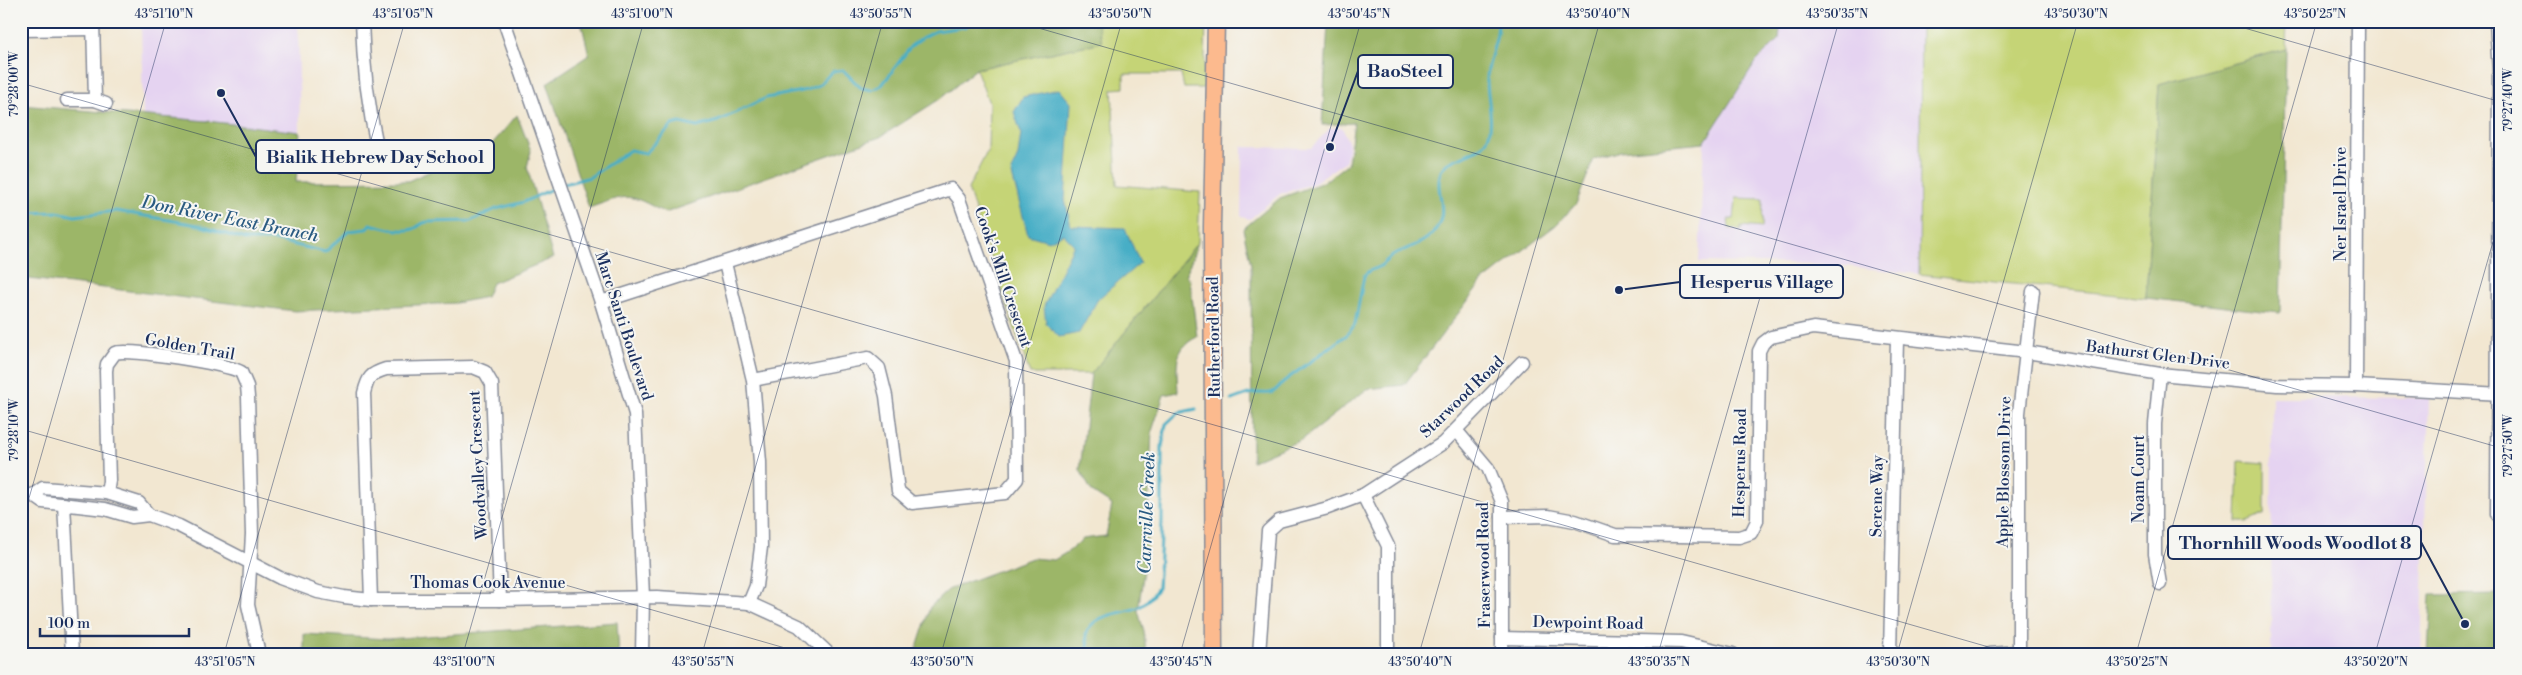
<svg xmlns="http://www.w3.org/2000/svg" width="2522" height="675" viewBox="0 0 2522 675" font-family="'Libre Bodoni',serif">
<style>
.built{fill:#e5d3f1}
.green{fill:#c5d476;stroke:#70826a}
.forest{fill:#9cb667;stroke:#5c7262}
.water{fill:#47aec6;stroke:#316e92}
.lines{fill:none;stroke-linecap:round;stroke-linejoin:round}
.stream{stroke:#47aec6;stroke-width:3}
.minor-casing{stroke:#868b98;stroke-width:15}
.major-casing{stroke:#868b98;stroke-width:19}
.minor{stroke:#fff;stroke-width:12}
.major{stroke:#fcba8e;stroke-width:16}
.ticks{fill:none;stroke:#1b2f5e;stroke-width:1;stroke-opacity:0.45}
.labels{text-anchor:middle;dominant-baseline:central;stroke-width:4;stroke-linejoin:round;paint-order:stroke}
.street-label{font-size:16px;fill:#1b2f5e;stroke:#f6f6f2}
.water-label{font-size:18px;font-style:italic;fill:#2a5b82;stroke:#f6f6f2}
.leader{fill:none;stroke:#1b2f5e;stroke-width:2}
.callout-dot{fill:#1b2f5e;stroke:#f6f6f2;stroke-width:2}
.callout{fill:#f6f6f2;stroke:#1b2f5e;stroke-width:2}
.callout-label{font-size:18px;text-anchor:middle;font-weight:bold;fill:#1b2f5e}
.neatline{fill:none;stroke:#1b2f5e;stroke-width:2}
.ticks-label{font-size:12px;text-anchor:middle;fill:#1b2f5e}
</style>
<rect width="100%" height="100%" fill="#f6f6f2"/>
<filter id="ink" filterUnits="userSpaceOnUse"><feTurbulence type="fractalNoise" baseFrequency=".02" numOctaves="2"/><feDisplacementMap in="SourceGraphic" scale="10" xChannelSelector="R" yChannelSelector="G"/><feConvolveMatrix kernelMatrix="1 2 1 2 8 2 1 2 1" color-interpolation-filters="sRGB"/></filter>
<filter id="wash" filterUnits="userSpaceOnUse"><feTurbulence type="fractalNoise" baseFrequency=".0096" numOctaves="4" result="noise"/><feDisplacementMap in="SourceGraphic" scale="20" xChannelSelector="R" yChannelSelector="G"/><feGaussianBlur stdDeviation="1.12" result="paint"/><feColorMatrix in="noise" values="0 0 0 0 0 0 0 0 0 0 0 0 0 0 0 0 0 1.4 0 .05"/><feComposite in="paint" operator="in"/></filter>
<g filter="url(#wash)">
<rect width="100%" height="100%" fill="#f2e7d1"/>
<!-- built -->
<g class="built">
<polygon points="141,21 298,21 300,132 143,115"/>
<polygon points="1781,21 1921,21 1919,274 1826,264 1699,262 1704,143 1756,62 1779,39"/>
<polygon points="1342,127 1349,144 1346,161 1312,184 1280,194 1250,219 1241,217 1242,147 1311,148 1330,128"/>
<polygon points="2272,397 2429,398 2421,654 2271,654"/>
</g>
<!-- green -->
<g class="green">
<polygon points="1097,21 1206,21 1204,88 1184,88 1181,74 1124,74 1124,88 1112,89 1117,185 1200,192 1198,242 1091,374 1030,374 968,189 988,150 989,103 976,69 1101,42"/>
<polygon points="1921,21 2287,21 2286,49 2159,84 2146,298 1919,274"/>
<polygon points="1736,198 1763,199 1762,228 1741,226 1741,231 1729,228 1728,219 1734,219"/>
<polygon points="2239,461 2265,463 2265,514 2248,522 2237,522"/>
</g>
<!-- forest -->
<g class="forest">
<path d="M 581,21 L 1097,21 L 1102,42 L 976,69 L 940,99 L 880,137 L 665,213 C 627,192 629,194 589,208 L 547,83 L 589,55 Z"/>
<polygon points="1318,21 1781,21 1779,39 1756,62 1704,143 1621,151 1594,159 1576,204 1556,225 1482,282 1404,385 1367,389 1303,439 1252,461 1251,265 1243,229 1280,198 1324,182 1348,163 1354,123 1322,125 1328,23"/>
<polygon points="2286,49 2280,313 2146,298 2159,84"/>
<polygon points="21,105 207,121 300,132 296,182 408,181 493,143 517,115 531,151 527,167 553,258 492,283 486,297 456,303 295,311 21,278"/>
<path d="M 1198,242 L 1186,275 L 1190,280 L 1197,337 C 1172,349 1177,368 1178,392 L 1164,395 L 1152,431 L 1146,556 L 1138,611 L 1144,631 L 1146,654 L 915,654 L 930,607 L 949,589 L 1032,558 L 1054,560 L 1069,551 L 1083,539 L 1106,536 L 1112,505 L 1092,492 L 1080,470 L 1091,374 Z"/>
<polygon points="2501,594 2501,654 2428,654 2431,595"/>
<polygon points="617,622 619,654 304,654 304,634 387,639"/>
</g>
<!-- water -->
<polygon class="water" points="1059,89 1071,103 1065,200 1071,226 1125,228 1140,263 1098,299 1079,333 1059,337 1046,324 1044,306 1074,245 1063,234 1049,241 1028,235 1011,171 1018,156 1021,133 1014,112 1023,97"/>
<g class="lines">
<!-- stream -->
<g class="stream">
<polyline points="564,184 590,177 630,150 646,153 672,125 680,123 697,127 718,121 766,98 807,90 819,85 833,71 843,70 861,88 872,90 882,85 911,46 923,37 936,31 965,27 974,21"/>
<path d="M 21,213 L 57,212 L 75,216 L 116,211 L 198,225 L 245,240 L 274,240 L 325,252 L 349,231 L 366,229 L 370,224 C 382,227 401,233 413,229 C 419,227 420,223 427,222 L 471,221 L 496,209 L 524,202 L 558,186"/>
<path d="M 1231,400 C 1239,398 1247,393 1255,393 C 1271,392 1270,398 1283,382 L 1348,334 L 1355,324 L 1364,276 C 1368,269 1372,271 1379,267 C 1385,263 1390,256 1397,253 C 1409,247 1423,244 1433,233 C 1452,211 1433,192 1441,171 C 1445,158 1475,156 1485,143 C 1496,129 1487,98 1487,80 C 1487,59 1499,42 1498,21"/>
<path d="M 1089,654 L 1086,634 C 1094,611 1125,615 1141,606 C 1148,602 1153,594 1158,588 L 1162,522 L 1162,447 L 1166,424 L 1178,413 L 1196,409"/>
</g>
</g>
</g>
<g filter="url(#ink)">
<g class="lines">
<!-- minor casing -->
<g class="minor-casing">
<g id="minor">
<polyline points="93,21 95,100"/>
<path d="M 362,21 C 363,66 368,107 378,151"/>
<polyline points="504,21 601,302 635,414 643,597 642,654"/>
<polyline points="2496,21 2499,74 2497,514 2501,518"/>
<polyline points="21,30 93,29"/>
<polyline points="67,100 95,100 106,104"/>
<polyline points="725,263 753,380 760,462 761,547 756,586 749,603"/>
<polyline points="601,302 951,189 959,199 1016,361 1017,479 1005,493 912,503 898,491 886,396 879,368 868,358 753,380"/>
<polyline points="2356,386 2358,21"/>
<polyline points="1456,430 1488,468 1502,502 1502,654"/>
<path d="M 107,493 L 109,481 L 106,371 L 107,364 L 115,353 C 127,348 228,364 241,372 L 247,386 L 248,397 L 252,534 L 248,605 L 259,654"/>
<polyline points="21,495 33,495 43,502 105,509 132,517 149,515 179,526 280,578 318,592 344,597 371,600 500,600 657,597 749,603 799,626 829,654"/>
<polyline points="33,495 43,488 107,493 139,503 149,515"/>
<polyline points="1363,495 1388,546 1388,654"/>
<polyline points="64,504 72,654"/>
<polyline points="1502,517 1548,516 1575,521 1615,535 1739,537 1751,533 1757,521 1759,351 1763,343 1771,337 1813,328 2027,352 2160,374 2277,385 2356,386 2501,394"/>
<polyline points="2160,584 2155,554 2155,424 2160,374"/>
<path d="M 371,600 L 364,393 C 368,377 370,374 386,369 L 473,367 L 485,372 L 492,384 L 500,600"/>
<polyline points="1502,638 1681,642 1733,654"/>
<polyline points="1259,654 1268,531 1279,521 1328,508 1363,495 1443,443 1522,362"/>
<polyline points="1890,654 1897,339"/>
<polyline points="1989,654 2019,652"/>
<polyline points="2019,654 2019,413 2033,291"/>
</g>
</g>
<!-- major casing -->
<g class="major-casing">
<polyline id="major" points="1214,654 1212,227 1216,21"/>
</g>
<!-- minor -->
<use href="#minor" class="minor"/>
<!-- major -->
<use href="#major" class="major"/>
</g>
</g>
<!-- ticks -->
<path class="ticks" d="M 1014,21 L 2501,448M 2220,21 L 2501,102M 21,83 L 2013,654M 21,429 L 806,654M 21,526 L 166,21M 224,654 L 405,21M 463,654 L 644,21M 702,654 L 883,21M 941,654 L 1122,21M 1180,654 L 1361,21M 1419,654 L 1600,21M 1658,654 L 1839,21M 1897,654 L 2078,21M 2136,654 L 2317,21M 2375,654 L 2501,214"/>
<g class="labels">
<!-- street labels -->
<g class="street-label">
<text transform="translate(2341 204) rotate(-90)">Ner Israel Drive</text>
<text transform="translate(1003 277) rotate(71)">Cook's Mill Crescent</text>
<text transform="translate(624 326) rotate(72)">Marc Santi Boulevard</text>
<text transform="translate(1214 337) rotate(-91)">Rutherford Road</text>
<text transform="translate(190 347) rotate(10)">Golden Trail</text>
<text transform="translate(2158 355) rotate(7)">Bathurst Glen Drive</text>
<text transform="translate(1462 397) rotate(-44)">Starwood Road</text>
<text transform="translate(1740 463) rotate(-89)">Hesperus Road</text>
<text transform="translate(478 465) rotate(-93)">Woodvalley Crescent</text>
<text transform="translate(2004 472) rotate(-89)">Apple Blossom Drive</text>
<text transform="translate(2139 479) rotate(-90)">Noam Court</text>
<text transform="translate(1877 496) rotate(-89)">Serene Way</text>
<text transform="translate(1484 565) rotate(-91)">Fraserwood Road</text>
<text x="488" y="583">Thomas Cook Avenue</text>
<text transform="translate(1588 623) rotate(1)">Dewpoint Road</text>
</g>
<!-- water labels -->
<g class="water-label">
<text transform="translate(230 219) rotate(11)">Don River East Branch</text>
<text transform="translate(1147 513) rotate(-88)">Carrville Creek</text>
</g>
</g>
<!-- callouts -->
<path class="leader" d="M1330 147L1358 71M221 93L256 157M1619 290L1680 282M2465 624L2421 542"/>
<g class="callout-dot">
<circle cx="1330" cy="147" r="5"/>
<circle cx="221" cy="93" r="5"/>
<circle cx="1619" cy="290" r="5"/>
<circle cx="2465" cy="624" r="5"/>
</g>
<g class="callout">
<rect x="1358" y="55" width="95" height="33" rx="5"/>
<rect x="256" y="140" width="238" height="33" rx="5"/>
<rect x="1680" y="265" width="163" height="33" rx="5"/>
<rect x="2168" y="526" width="253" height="33" rx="5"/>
</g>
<g class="callout-label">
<text x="1405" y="77">BaoSteel</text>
<text x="375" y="163">Bialik Hebrew Day School</text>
<text x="1762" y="288">Hesperus Village</text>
<text x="2295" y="549">Thornhill Woods Woodlot 8</text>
</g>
<!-- margin -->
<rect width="2522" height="675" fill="none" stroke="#f6f6f2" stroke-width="55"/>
<!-- scale -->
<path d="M40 628v8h149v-8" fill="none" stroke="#1b2f5e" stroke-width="2.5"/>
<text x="48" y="628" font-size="15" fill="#1b2f5e" stroke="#f6f6f2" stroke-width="4" paint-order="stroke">100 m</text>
<rect x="28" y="28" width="2466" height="620" class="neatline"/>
<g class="ticks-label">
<text x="164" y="18">43°51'10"N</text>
<text x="403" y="18">43°51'05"N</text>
<text x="642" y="18">43°51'00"N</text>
<text x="881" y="18">43°50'55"N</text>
<text x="1120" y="18">43°50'50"N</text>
<text x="1359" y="18">43°50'45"N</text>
<text x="1598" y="18">43°50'40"N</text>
<text x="1837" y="18">43°50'35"N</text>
<text x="2076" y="18">43°50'30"N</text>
<text x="2315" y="18">43°50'25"N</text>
<text transform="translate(14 84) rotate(-90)" y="4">79°28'00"W</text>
<text transform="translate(2508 100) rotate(-90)" y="4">79°27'40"W</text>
<text transform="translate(14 430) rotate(-90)" y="4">79°28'10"W</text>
<text transform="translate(2508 446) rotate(-90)" y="4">79°27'50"W</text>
<text x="225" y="666">43°51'05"N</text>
<text x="464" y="666">43°51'00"N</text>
<text x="703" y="666">43°50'55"N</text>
<text x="942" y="666">43°50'50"N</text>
<text x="1181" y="666">43°50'45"N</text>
<text x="1420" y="666">43°50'40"N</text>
<text x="1659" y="666">43°50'35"N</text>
<text x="1898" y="666">43°50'30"N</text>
<text x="2137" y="666">43°50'25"N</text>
<text x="2376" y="666">43°50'20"N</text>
</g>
</svg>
